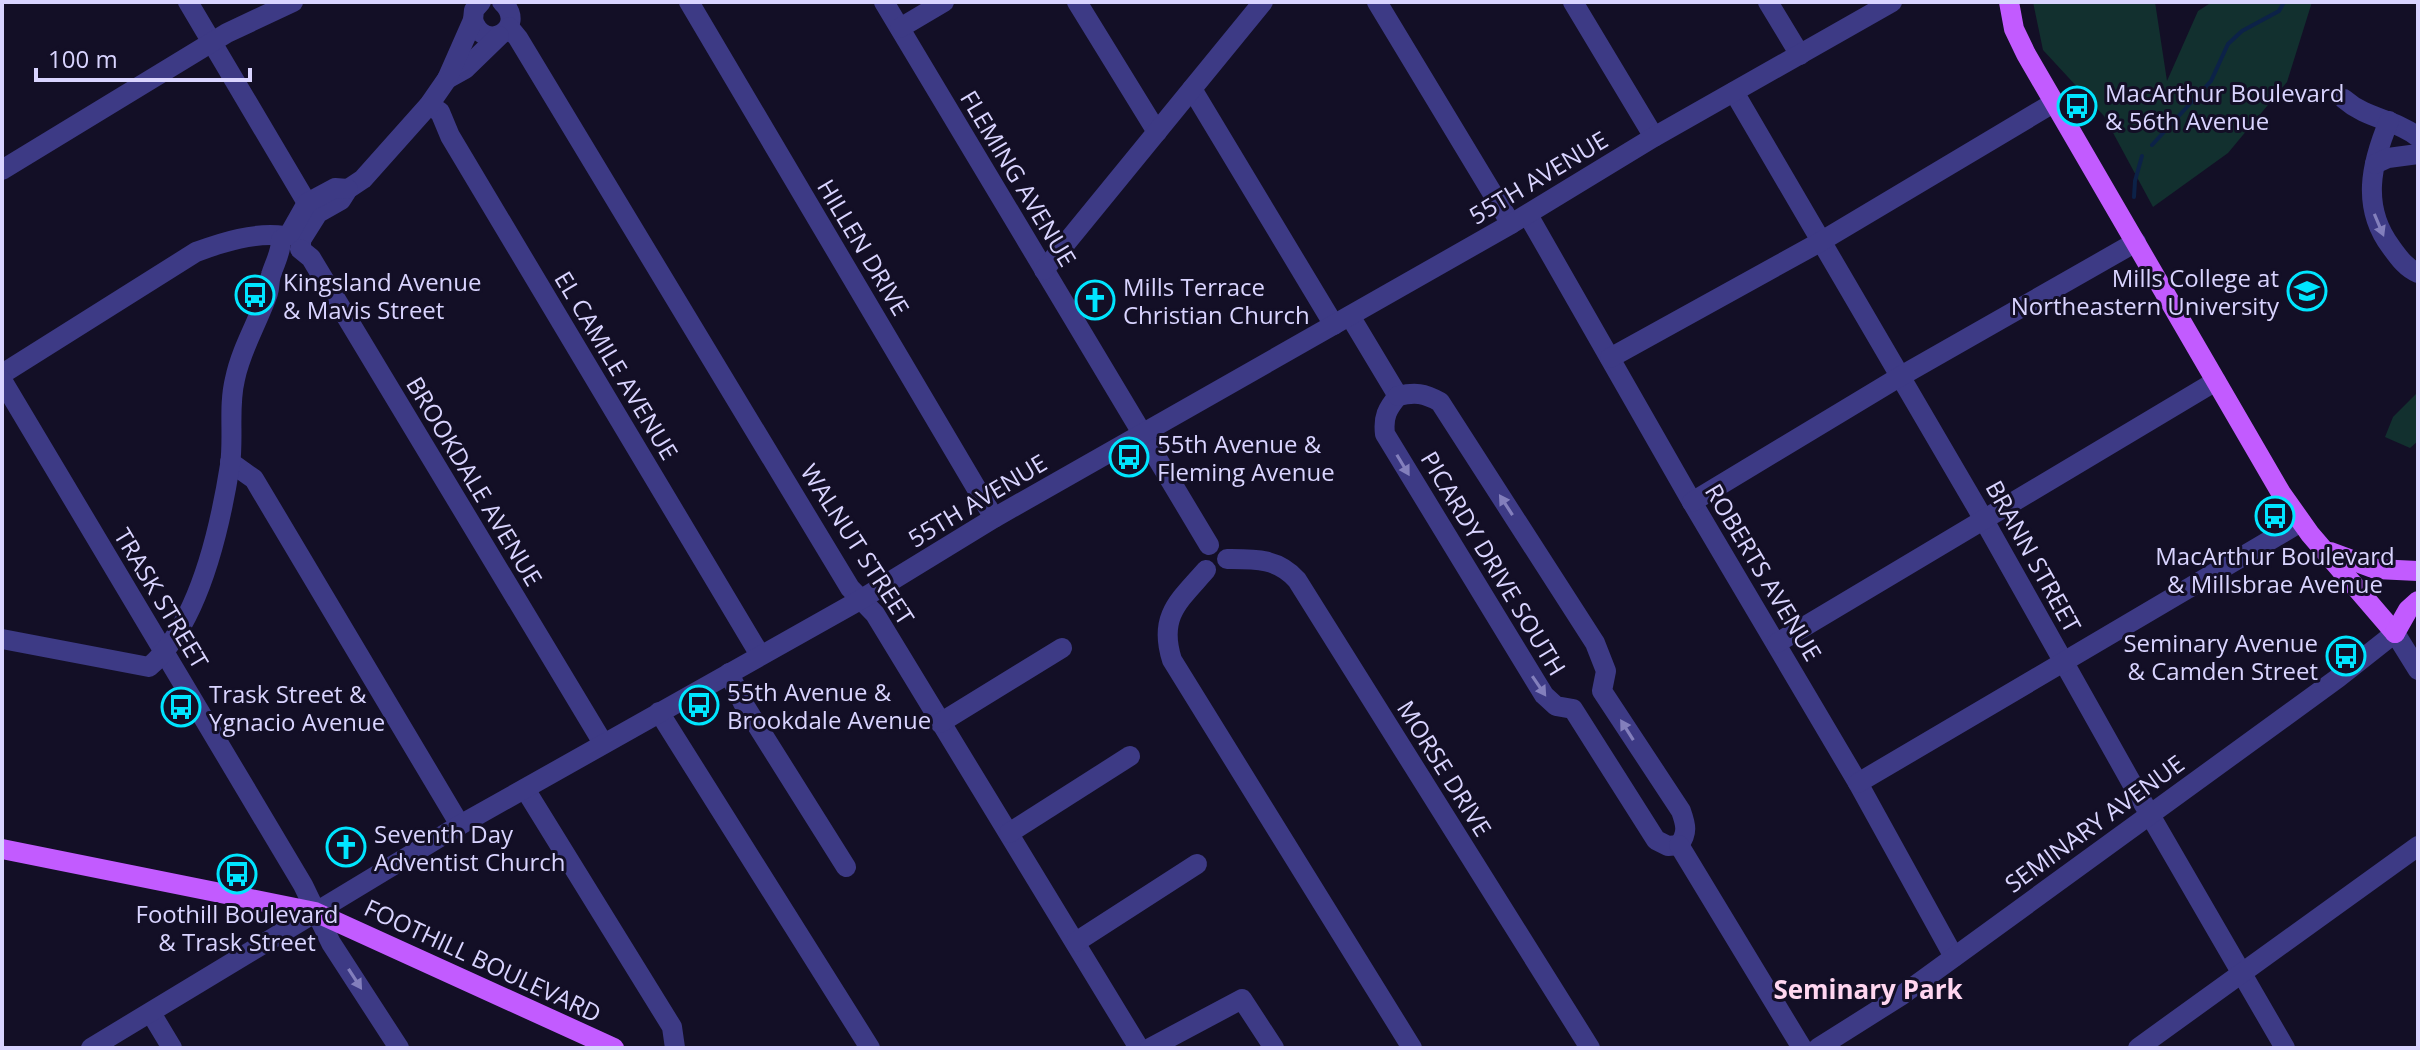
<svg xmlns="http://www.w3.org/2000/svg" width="2420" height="1050" viewBox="0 0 2420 1050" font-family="'Open Sans',sans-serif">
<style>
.green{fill:#12302f}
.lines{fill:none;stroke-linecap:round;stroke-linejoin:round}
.stream{stroke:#0c2248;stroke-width:4}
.minor{stroke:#3d3a85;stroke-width:20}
.major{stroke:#c25bff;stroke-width:20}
.oneway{fill:#837fbc}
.labels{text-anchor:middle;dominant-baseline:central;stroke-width:6;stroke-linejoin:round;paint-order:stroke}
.poi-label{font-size:24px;fill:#d9d4ff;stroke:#130f26;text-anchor:start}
.street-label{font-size:24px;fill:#d9d4ff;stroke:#130f26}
.neighbourhood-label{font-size:26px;font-weight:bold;fill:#ffd6f0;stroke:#130f26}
</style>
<rect width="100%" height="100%" fill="#130f26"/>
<!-- green -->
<g class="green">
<polygon points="2033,2 2155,2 2167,81 2198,11 2212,2 2312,2 2287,82 2228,153 2153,207 2104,116 2043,50"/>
<polygon points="2418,392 2418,441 2410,448 2385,437 2393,417"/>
</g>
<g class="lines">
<!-- stream -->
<g class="stream">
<polyline points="2152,145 2211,81 2228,44 2242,31 2279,11 2284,2"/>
<polyline points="2134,197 2135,181 2142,156"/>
</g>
<!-- minor -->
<g class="minor">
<polyline points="188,2 307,203 315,210"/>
<polyline points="689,2 994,518"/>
<polyline points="884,2 1209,545"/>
<polyline points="1077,2 1157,132"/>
<polyline points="1377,2 1511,224"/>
<polyline points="1573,2 1654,137"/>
<polyline points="1768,2 1800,55"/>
<path d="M 473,20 C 485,55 529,27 502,2"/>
<polyline points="509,27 518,38 850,588 875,614 1139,1048"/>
<polyline points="900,28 944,2"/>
<polyline points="447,79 465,69 499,36"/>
<polyline points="1192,89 1334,325"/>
<polyline points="1734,92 1976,506 2139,796 2285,1048"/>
<path d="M 2344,99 C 2368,120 2393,118 2418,137"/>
<polyline points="429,105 440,112 450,136 760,655"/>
<path d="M 2389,121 C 2371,164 2361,207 2391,247 C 2399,258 2406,268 2418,273"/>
<polyline points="2375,164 2388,158 2418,154"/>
<polyline points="2,170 227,33 293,2"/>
<polyline points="1528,215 1692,502 1858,783 1954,957"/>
<polyline points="301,246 301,240 318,213 341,200 348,189 363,179 429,105 447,79 473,20 474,10 481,2"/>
<polyline points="300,249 311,258 603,743"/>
<polyline points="1044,270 1263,2"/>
<polyline points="1350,316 1398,396"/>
<polyline points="1610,358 1820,242 2055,102"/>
<path d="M 2,374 L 196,252 C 223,242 255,232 284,236"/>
<polyline points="2,380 303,885 331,943 399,1048"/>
<path d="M 1398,396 C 1387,409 1383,417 1385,434 L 1544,695 L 1556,706 L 1573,709 L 1656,840 L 1668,846 L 1679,845"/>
<path d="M 1398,396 C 1415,392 1424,393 1440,402 L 1595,643 L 1606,671 L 1602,691 L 1681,811 C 1686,825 1688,833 1679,845"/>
<polyline points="230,462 254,479 460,825"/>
<polyline points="1692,502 1901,376 2136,242"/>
<path d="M 1227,559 C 1254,559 1278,558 1297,580 L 1590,1048"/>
<path d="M 1206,570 C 1179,601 1158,616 1172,660 L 1412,1048"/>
<path d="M 2,639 L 149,667 C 199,624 220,528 230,465 C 234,437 228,407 235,379 C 241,349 258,322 268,293 C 270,287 269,281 271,275 C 275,262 281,253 281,240 L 290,233 L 307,203 L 335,188 L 348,189"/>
<polyline points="1777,643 2216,381"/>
<polyline points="729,673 743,703 846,867"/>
<polyline points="659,712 870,1048"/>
<polyline points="940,723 1062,648"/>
<polyline points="1858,783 2301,522"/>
<polyline points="525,789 672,1027 675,1048"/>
<polyline points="1009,833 1130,756"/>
<polyline points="1679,845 1802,1048"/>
<polyline points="1076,942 1197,864"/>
<polyline points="151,1013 172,1048"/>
<polyline points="91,1048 460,825 860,600 994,518 1511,224 1654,137 1892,2"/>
<polyline points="1150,1048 1242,999 1274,1048"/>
<polyline points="1818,1048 1902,995 2338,678 2395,633 2418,670"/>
<polyline points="2138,1048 2418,846"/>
</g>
<!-- major -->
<g class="major">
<polyline points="2009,2 2014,29 2026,54 2281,493 2310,534 2395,633"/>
<polyline points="2330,552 2376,569 2418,571"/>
<polyline points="2395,633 2408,610 2418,601"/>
<polyline points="2,849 315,912 614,1048"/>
</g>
</g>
<!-- one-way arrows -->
<defs><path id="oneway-solid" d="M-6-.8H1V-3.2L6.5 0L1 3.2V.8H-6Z" transform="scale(2)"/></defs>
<g class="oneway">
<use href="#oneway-solid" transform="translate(2379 225) rotate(67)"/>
<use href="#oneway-solid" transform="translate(1403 465) rotate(59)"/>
<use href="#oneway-solid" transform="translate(1506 505) rotate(-123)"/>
<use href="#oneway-solid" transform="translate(1539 686) rotate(56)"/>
<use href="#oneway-solid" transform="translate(1627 730) rotate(-122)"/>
<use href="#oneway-solid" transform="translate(355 979) rotate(57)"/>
</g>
<!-- icons -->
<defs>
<g id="bus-ring" transform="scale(2)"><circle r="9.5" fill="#130f26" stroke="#00e5ff" stroke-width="1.5"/><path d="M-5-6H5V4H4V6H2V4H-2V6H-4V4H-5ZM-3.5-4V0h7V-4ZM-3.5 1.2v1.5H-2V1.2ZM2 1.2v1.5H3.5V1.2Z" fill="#00e5ff"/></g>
<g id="university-ring" transform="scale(2)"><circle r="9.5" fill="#130f26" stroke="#00e5ff" stroke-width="1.5"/><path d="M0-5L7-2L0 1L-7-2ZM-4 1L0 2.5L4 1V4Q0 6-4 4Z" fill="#00e5ff"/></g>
<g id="church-ring" transform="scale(2)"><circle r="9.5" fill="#130f26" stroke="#00e5ff" stroke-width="1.5"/><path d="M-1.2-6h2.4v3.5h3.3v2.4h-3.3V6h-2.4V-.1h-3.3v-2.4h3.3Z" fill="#00e5ff"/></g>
</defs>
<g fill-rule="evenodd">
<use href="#bus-ring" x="2077" y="106"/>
<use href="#university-ring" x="2307" y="291"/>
<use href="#bus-ring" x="255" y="295"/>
<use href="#church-ring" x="1095" y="300"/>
<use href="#bus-ring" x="1129" y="457"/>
<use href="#bus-ring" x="2275" y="516"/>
<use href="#bus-ring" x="2346" y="656"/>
<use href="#bus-ring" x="699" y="705"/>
<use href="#bus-ring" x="181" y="707"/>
<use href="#church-ring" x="346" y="847"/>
<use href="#bus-ring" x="237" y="874"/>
</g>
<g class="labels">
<!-- poi labels -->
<g class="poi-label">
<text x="2105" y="92">MacArthur Boulevard<tspan x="2105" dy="28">&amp; 56th Avenue</tspan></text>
<text x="2279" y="277" text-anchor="end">Mills College at<tspan x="2279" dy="28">Northeastern University</tspan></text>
<text x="283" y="281">Kingsland Avenue<tspan x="283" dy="28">&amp; Mavis Street</tspan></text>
<text x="1123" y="286">Mills Terrace<tspan x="1123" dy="28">Christian Church</tspan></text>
<text x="1157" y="443">55th Avenue &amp;<tspan x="1157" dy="28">Fleming Avenue</tspan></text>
<text x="2275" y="555" text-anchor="middle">MacArthur Boulevard<tspan x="2275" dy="28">&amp; Millsbrae Avenue</tspan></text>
<text x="2318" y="642" text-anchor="end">Seminary Avenue<tspan x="2318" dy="28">&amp; Camden Street</tspan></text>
<text x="727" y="691">55th Avenue &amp;<tspan x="727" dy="28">Brookdale Avenue</tspan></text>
<text x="209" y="693">Trask Street &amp;<tspan x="209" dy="28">Ygnacio Avenue</tspan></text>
<text x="374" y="833">Seventh Day<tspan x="374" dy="28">Adventist Church</tspan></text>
<text x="237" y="913" text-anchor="middle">Foothill Boulevard<tspan x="237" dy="28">&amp; Trask Street</tspan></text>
</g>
<!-- street labels -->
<g class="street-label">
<text transform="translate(1538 177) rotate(-31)">55TH AVENUE</text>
<text transform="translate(1019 178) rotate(59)">FLEMING AVENUE</text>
<text transform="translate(864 247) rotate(59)">HILLEN DRIVE</text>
<text transform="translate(617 365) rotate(59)">EL CAMILE AVENUE</text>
<text transform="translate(475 481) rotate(59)">BROOKDALE AVENUE</text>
<text transform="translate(977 500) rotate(-31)">55TH AVENUE</text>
<text transform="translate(858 544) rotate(57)">WALNUT STREET</text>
<text transform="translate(2034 556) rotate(61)">BRANN STREET</text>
<text transform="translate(1494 563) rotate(59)">PICARDY DRIVE SOUTH</text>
<text transform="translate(1764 572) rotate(59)">ROBERTS AVENUE</text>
<text transform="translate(162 598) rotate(59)">TRASK STREET</text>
<text transform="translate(1445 768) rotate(58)">MORSE DRIVE</text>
<text transform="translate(2094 823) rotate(-36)">SEMINARY AVENUE</text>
<text transform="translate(483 960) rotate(25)">FOOTHILL BOULEVARD</text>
</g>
<!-- neighbourhood labels -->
<g class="neighbourhood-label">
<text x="1868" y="989">Seminary Park</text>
</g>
</g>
<!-- border -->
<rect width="2420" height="1050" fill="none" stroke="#d9d4ff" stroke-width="8"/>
<!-- scale -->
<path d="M36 68v12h214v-12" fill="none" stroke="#d9d4ff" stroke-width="4"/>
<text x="48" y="68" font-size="24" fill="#d9d4ff" stroke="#130f26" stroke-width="6" paint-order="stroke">100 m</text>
</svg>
